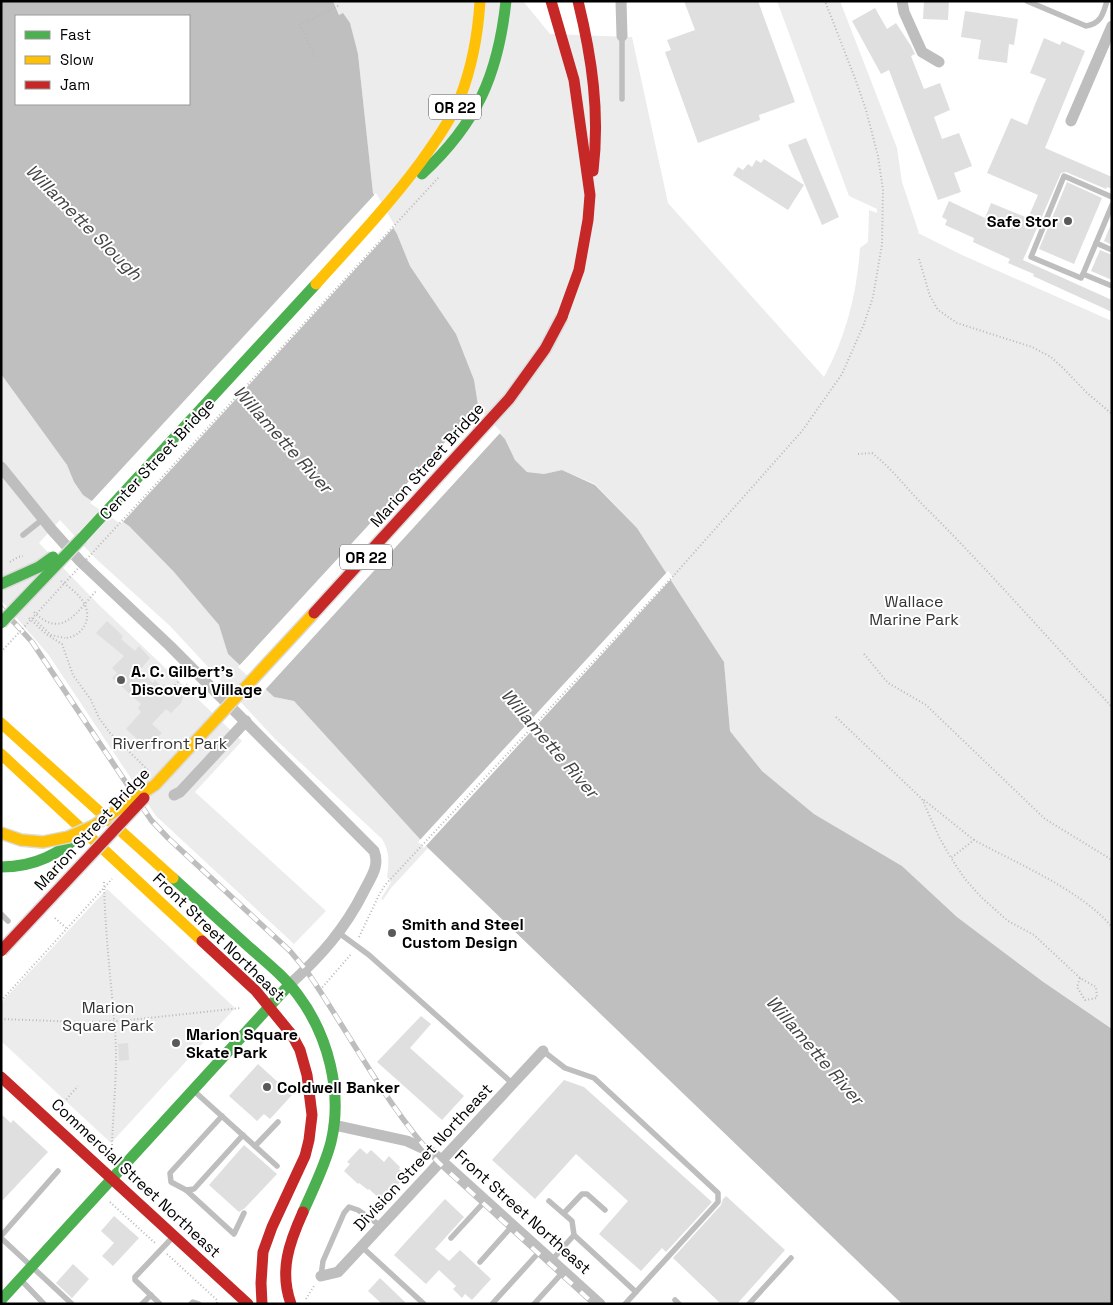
<svg xmlns="http://www.w3.org/2000/svg" width="1113" height="1305" viewBox="0 0 1113 1305" font-family="'Space Grotesk',sans-serif">
<style>
.green{fill:#ececec}
.water{fill:#bfbfbf;fill-rule:evenodd}
.pier{fill:#fff}
.building{fill:#dfdfdf}
.lines{fill:none;stroke-linecap:round;stroke-linejoin:round}
.path{stroke:#b9b9b9;stroke-width:2;stroke-dasharray:1 2.5;stroke-linecap:butt}
.lane{stroke:#bebebe;stroke-width:5.5}
.street{stroke:#bebebe;stroke-width:11}
.fast{stroke:#4caf50;stroke-width:11}
.slow{stroke:#ffc107;stroke-width:11}
.jam{stroke:#c62828;stroke-width:11}
.rail-casing{stroke:#bebebe;stroke-width:5.5}
.rail{stroke:#fff;stroke-width:4;stroke-dasharray:11;stroke-linecap:butt}
.fast-bridge-casing{stroke:#dbdbdb;stroke-width:14;stroke-linecap:butt}
.slow-bridge-casing{stroke:#dbdbdb;stroke-width:14;stroke-linecap:butt}
.jam-bridge-casing{stroke:#dbdbdb;stroke-width:14;stroke-linecap:butt}
.path-bridge{stroke:#b9b9b9;stroke-width:2;stroke-dasharray:1 2.5;stroke-linecap:butt}
.fast-bridge{stroke:#4caf50;stroke-width:11}
.slow-bridge{stroke:#ffc107;stroke-width:11}
.jam-bridge{stroke:#c62828;stroke-width:11}
.poi-dot{fill:#595959;stroke:#fff;stroke-width:2}
.labels{text-anchor:middle;dominant-baseline:central;stroke-width:4;stroke-linejoin:round;paint-order:stroke}
.shield{fill:#fff;stroke:#4c4c4c;stroke-width:1}
.shield-label{font-size:15px;font-weight:bold;fill:#000}
.poi-label{font-size:16px;font-weight:bold;fill:#000;stroke:#fff;text-anchor:start}
.street-label{font-size:16px;fill:#000;stroke:#fff}
.park-label{font-size:16px;fill:#333;stroke:#fff}
.water-label{font-size:18px;font-style:italic;fill:#444;stroke:#fff}
</style>
<rect width="100%" height="100%" fill="#fff"/>
<!-- green -->
<g class="green">
<path d="M 333,1 L 523,1 L 550,34 L 632,37 L 668,203 L 824,377 C 846,337 857,293 860,248 L 868,242 L 869,210 L 877,213 L 877,209 L 849,196 L 777,1 L 840,1 L 897,148 L 902,182 L 919,233 L 916,232 L 962,255 L 1112,321 L 1112,1029 L 1042,981 L 957,917 L 902,866 L 814,814 L 762,771 L 730,731 L 724,662 L 637,528 L 595,484 L 562,470 L 544,474 L 527,472 L 515,460 L 505,439 L 479,412 L 456,334 L 410,266 L 397,234 L 373,193 L 358,54 Z"/>
<path d="M 1,374 L 67,465 L 74,482 L 83,495 L 129,526 L 174,572 L 220,625 L 228,654 L 274,697 L 294,701 L 428,848 L 391,888 L 383,900 L 381,899 L 391,882 L 387,877 C 389,862 390,852 382,839 L 276,740 L 170,626 L 94,557 L 60,520 L 39,543 L 98,604 L 242,741 L 195,792 L 326,911 L 294,944 L 156,816 L 48,654 L 1,600 Z"/>
<polygon points="107,889 235,1008 111,1143 1,1041 1,1003"/>
</g>
<!-- water -->
<path class="water" d="M 1,1 L 333,1 L 339,15 L 343,13 L 350,23 L 358,54 L 373,193 L 397,234 L 410,266 L 456,334 L 474,380 L 479,412 L 505,439 L 515,460 L 527,472 L 544,474 L 562,470 L 595,485 L 637,528 L 724,662 L 730,731 L 762,771 L 814,814 L 902,866 L 957,917 L 1042,981 L 1112,1029 L 1112,1304 L 902,1304 L 428,848 L 294,701 L 274,697 L 228,654 L 219,625 L 174,572 L 129,526 L 83,495 L 74,482 L 67,465 L 1,374 ZM 16,16 L 189,16 L 189,104 L 16,104 Z"/>
<!-- pier -->
<g class="pier">
<polygon points="376,193 395,226 121,524 90,503"/>
<polygon points="480,404 481,411 501,432 264,691 238,667"/>
<polygon points="668,571 673,577 424,848 418,842"/>
</g>
<!-- building -->
<g class="building">
<polygon points="684,1 758,1 795,102 759,115 760,120 698,143 665,52 671,50 667,40 695,30"/>
<polygon points="924,1 949,1 948,20 923,19"/>
<polygon points="875,8 887,29 896,23 911,46 915,54 911,56 924,89 940,83 950,110 934,117 942,139 959,133 972,166 954,173 961,192 938,200 889,70 881,74 852,21"/>
<polygon points="965,11 1018,19 1014,45 1009,44 1007,63 978,59 981,40 961,37"/>
<polygon points="1044,38 1060,45 1062,41 1085,51 1045,148 1112,177 1112,189 1107,187 1106,189 1066,172 1061,173 1023,260 1112,300 1112,312 1033,276 1034,274 1008,263 1010,259 973,242 974,238 945,225 947,220 942,217 949,201 985,218 991,203 1028,218 1038,195 987,173 1011,118 1027,125 1036,102 1046,79 1030,73"/>
<polygon points="806,138 839,217 822,225 788,145"/>
<polygon points="764,159 804,185 788,210 733,175 738,167 743,170 748,164 752,167 756,160 761,163"/>
<polygon points="1067,182 1102,198 1074,264 1039,249"/>
<polygon points="1112,222 1112,245 1104,241"/>
<polygon points="1100,250 1112,255 1112,280 1091,271"/>
<polygon points="107,621 123,636 121,639 135,651 139,646 150,658 140,670 153,683 155,680 161,686 163,684 176,695 188,682 181,703 171,713 166,709 152,724 162,733 146,747 126,729 141,712 138,708 141,704 112,678 117,673 112,668 124,656 96,633"/>
<polygon points="421,1016 431,1024 410,1048 464,1096 442,1120 377,1062"/>
<polygon points="128,1043 129,1060 119,1061 118,1044"/>
<polygon points="258,1064 292,1095 270,1119 264,1114 257,1121 229,1096"/>
<polygon points="564,1080 584,1087 712,1202 666,1252 662,1248 641,1271 599,1234 628,1201 576,1154 535,1199 492,1160"/>
<polygon points="1,1114 11,1123 13,1120 48,1152 1,1202"/>
<polygon points="244,1145 277,1174 245,1208 239,1212 209,1185"/>
<polygon points="360,1148 367,1154 371,1150 384,1162 389,1156 400,1167 399,1169 406,1176 398,1184 400,1186 386,1200 383,1197 381,1200 369,1189 368,1190 359,1183 358,1184 344,1171 350,1164 347,1162"/>
<polygon points="726,1196 785,1250 737,1304 721,1304 673,1258 721,1205 723,1199"/>
<polygon points="445,1199 464,1217 435,1249 449,1261 460,1250 491,1279 472,1300 465,1294 462,1298 453,1289 456,1286 439,1270 426,1284 394,1255"/>
<polygon points="114,1216 139,1238 113,1266 102,1256 114,1243 101,1231"/>
<polygon points="73,1264 89,1279 72,1298 56,1283"/>
<polygon points="380,1278 407,1304 382,1304 368,1291"/>
</g>
<g class="lines">
<!-- path -->
<g class="path">
<polyline points="315,57 300,25 340,5"/>
<polyline points="919,259 930,296 938,310 957,323 1032,347 1051,357 1064,369 1086,392 1112,414"/>
<path d="M 858,454 L 872,453 C 894,470 910,493 930,512 C 993,575 1051,642 1112,707"/>
<polyline points="10,562 18,557 23,556"/>
<path d="M 34,612 C 62,640 77,612 96,591"/>
<polyline points="29,618 46,634 62,644 73,675 91,700 99,718 110,733 148,770"/>
<polyline points="33,618 51,635 65,638"/>
<polyline points="864,654 888,683 926,705 1045,819 1112,860"/>
<polyline points="170,690 180,680"/>
<polyline points="836,717 922,799 939,837 951,858"/>
<polyline points="924,800 974,840"/>
<path d="M 104,882 C 105,932 111,981 115,1031 C 118,1069 113,1108 112,1146"/>
<polyline points="55,918 66,928"/>
<polyline points="359,937 380,893 386,884 676,573 802,431 842,374 864,324 873,297 882,244 883,190 878,156 866,110 856,81 825,1"/>
<path d="M 1080,978 L 1077,987 L 1085,1000 L 1097,998 L 1096,987 L 1080,978 L 1034,935 L 1008,921 L 981,897 L 965,879 L 951,858 L 974,840 C 1016,863 1081,890 1112,927"/>
<polyline points="320,990 352,953"/>
<polyline points="1,1001 112,879"/>
<polyline points="1,1019 81,1022 120,1021 241,1008"/>
<polyline points="64,1102 78,1086"/>
<polyline points="110,1202 155,1243"/>
<polyline points="167,1254 217,1300 217,1304"/>
<polyline points="306,1299 314,1286"/>
</g>
<!-- lane -->
<g class="lane">
<path d="M 1027,1 L 1086,26 C 1101,24 1103,14 1107,1"/>
<polyline points="622,36 622,99"/>
<polyline points="1112,205 1083,274 1112,286"/>
<polyline points="1096,243 1112,250"/>
<polyline points="1083,274 1081,278 1031,257 1064,176 1112,197"/>
<polyline points="23,535 43,519"/>
<polyline points="1,914 8,921"/>
<polyline points="339,933 369,955 513,1084"/>
<polyline points="543,1051 565,1068 594,1078 718,1193 718,1202 625,1304"/>
<polyline points="194,1091 277,1166"/>
<polyline points="222,1116 170,1173 171,1182 186,1190 194,1189 243,1135"/>
<polyline points="255,1146 278,1122"/>
<polyline points="186,1190 234,1234 244,1213"/>
<polyline points="549,1201 572,1221 574,1235"/>
<polyline points="564,1213 582,1194 587,1194 605,1210"/>
<polyline points="1,1236 58,1171"/>
<polyline points="1,1238 72,1304"/>
<polyline points="451,1238 486,1200"/>
<polyline points="362,1247 424,1304"/>
<polyline points="552,1260 574,1235 636,1292"/>
<polyline points="480,1262 513,1225"/>
<polyline points="321,1276 323,1261 344,1213 349,1207 358,1210 381,1226"/>
<polyline points="21,1280 44,1304"/>
<polyline points="675,1300 679,1304"/>
<polyline points="142,1304 151,1295"/>
<polyline points="160,1304 135,1280 135,1277 173,1237"/>
<polyline points="191,1304 193,1302 199,1304"/>
<polyline points="492,1304 541,1250"/>
<polyline points="534,1304 564,1271"/>
<polyline points="749,1304 791,1258"/>
</g>
<!-- street -->
<g class="street">
<polyline points="621,1 622,36"/>
<polyline points="902,1 904,12 922,52 939,62"/>
<polyline points="1071,121 1112,26"/>
<path d="M 1,467 L 52,530 L 80,561 L 170,646 L 374,851 C 380,866 371,877 364,891 C 345,929 321,956 289,985"/>
<polyline points="174,795 180,792 246,721"/>
<polyline points="334,1125 407,1141 433,1153 600,1304"/>
<polyline points="321,1276 338,1272 543,1051"/>
</g>
<!-- fast -->
<g class="fast">
<path d="M 422,174 C 477,123 498,75 506,1"/>
<polyline points="82,538 316,284"/>
<path d="M 1,867 C 35,867 60,854 84,831"/>
<path d="M 173,878 C 198,901 224,924 249,947 C 266,962 284,976 298,995 C 328,1035 343,1092 331,1142 C 325,1166 313,1189 303,1212"/>
<polyline points="1,1300 289,985"/>
</g>
<!-- slow -->
<g class="slow">
<path d="M 316,284 C 352,244 388,206 420,163 C 435,142 450,121 460,98 C 472,67 478,34 480,1"/>
<polyline points="1,723 173,878"/>
<polyline points="1,754 202,941"/>
</g>
<!-- jam -->
<g class="jam">
<polyline points="551,1 574,80 590,195 588,220 579,270 562,317"/>
<path d="M 578,1 C 592,58 600,113 593,171"/>
<polyline points="202,941 256,991 292,1035 300,1050 307,1075 312,1115 309,1140 305,1156 272,1227 263,1252 261,1283 262,1304"/>
<polyline points="1,1077 248,1304"/>
<path d="M 291,1304 C 279,1271 289,1243 303,1212"/>
</g>
<!-- rail casing -->
<g class="rail-casing">
<path id="rail" d="M 1,608 L 32,642 L 151,820 L 168,838 L 290,951 L 306,970 C 350,1034 386,1106 439,1163 L 594,1304"/>
</g>
<!-- rail -->
<use href="#rail" class="rail"/>
<!-- fast-bridge casing -->
<g class="fast-bridge-casing">
<g id="fast-bridge">
<polyline points="1,584 39,567 53,557"/>
<polyline points="1,623 82,538"/>
</g>
</g>
<!-- slow-bridge casing -->
<g class="slow-bridge-casing">
<polyline id="slow-bridge" points="1,833 21,840 43,842 68,837 93,826 155,785 314,613"/>
</g>
<!-- jam-bridge casing -->
<g class="jam-bridge-casing">
<g id="jam-bridge">
<polyline points="314,613 509,399 545,349 562,317"/>
<polyline points="1,951 144,798"/>
</g>
</g>
<!-- path-bridge -->
<g class="path-bridge">
<path d="M 61,581 C 69,587 79,594 84,603 C 93,619 82,637 65,638"/>
<polyline points="1,652 439,177"/>
</g>
<!-- fast-bridge -->
<use href="#fast-bridge" class="fast-bridge"/>
<!-- slow-bridge -->
<use href="#slow-bridge" class="slow-bridge"/>
<!-- jam-bridge -->
<use href="#jam-bridge" class="jam-bridge"/>
</g>
<!-- markers -->
<g class="poi-dot">
<circle cx="1068" cy="221" r="5"/>
<circle cx="121" cy="680" r="5"/>
<circle cx="392" cy="933" r="5"/>
<circle cx="176" cy="1043" r="5"/>
<circle cx="267" cy="1087" r="5"/>
</g>
<g class="labels">
<!-- shield labels -->
<g class="shield">
<rect x="429" y="94.5" width="52" height="25" rx="4"/>
<rect x="340" y="544.5" width="52" height="25" rx="4"/>
</g>
<g class="shield-label">
<text x="455" y="107">OR 22</text>
<text x="366" y="557">OR 22</text>
</g>
<!-- poi labels -->
<g class="poi-label">
<text x="1058" y="221" text-anchor="end">Safe Stor</text>
<text x="131" y="671">A. C. Gilbert's<tspan x="131" dy="18">Discovery Village</tspan></text>
<text x="402" y="924">Smith and Steel<tspan x="402" dy="18">Custom Design</tspan></text>
<text x="186" y="1034">Marion Square<tspan x="186" dy="18">Skate Park</tspan></text>
<text x="277" y="1087">Coldwell Banker</text>
</g>
<!-- street labels -->
<g class="street-label">
<text transform="translate(157 459) rotate(-47)">Center Street Bridge</text>
<text transform="translate(427 465) rotate(-48)">Marion Street Bridge</text>
<text transform="translate(92 829) rotate(-47)">Marion Street Bridge</text>
<text transform="translate(219 937) rotate(44)">Front Street Northeast</text>
<text transform="translate(423 1157) rotate(-47)">Division Street Northeast</text>
<text transform="translate(136 1178) rotate(43)">Commercial Street Northeast</text>
<text transform="translate(523 1212) rotate(42)">Front Street Northeast</text>
</g>
<!-- park labels -->
<g class="park-label">
<text x="914" y="601">Wallace<tspan x="914" dy="18">Marine Park</tspan></text>
<text x="170" y="743">Riverfront Park</text>
<text x="108" y="1007">Marion<tspan x="108" dy="18">Square Park</tspan></text>
</g>
<!-- water labels -->
<g class="water-label">
<text transform="translate(84 222) rotate(45)">Willamette Slough</text>
<text transform="translate(283 439) rotate(48)">Willamette River</text>
<text transform="translate(550 743) rotate(49)">Willamette River</text>
<text transform="translate(815 1050) rotate(49)">Willamette River</text>
</g>
</g>
<!-- border -->
<rect width="1113" height="1305" fill="none" stroke="#000000" stroke-width="5"/>
<!-- legend -->
<rect x="15" y="15" width="175" height="90" fill="#ffffff" stroke="#999999"/>
<rect x="25" y="31" width="25" height="8" fill="#4caf50" stroke="#999999"/>
<text x="60" y="40" font-size="15" fill="#000000">Fast</text>
<rect x="25" y="56" width="25" height="8" fill="#ffc107" stroke="#999999"/>
<text x="60" y="65" font-size="15" fill="#000000">Slow</text>
<rect x="25" y="81" width="25" height="8" fill="#c62828" stroke="#999999"/>
<text x="60" y="90" font-size="15" fill="#000000">Jam</text>
</svg>
